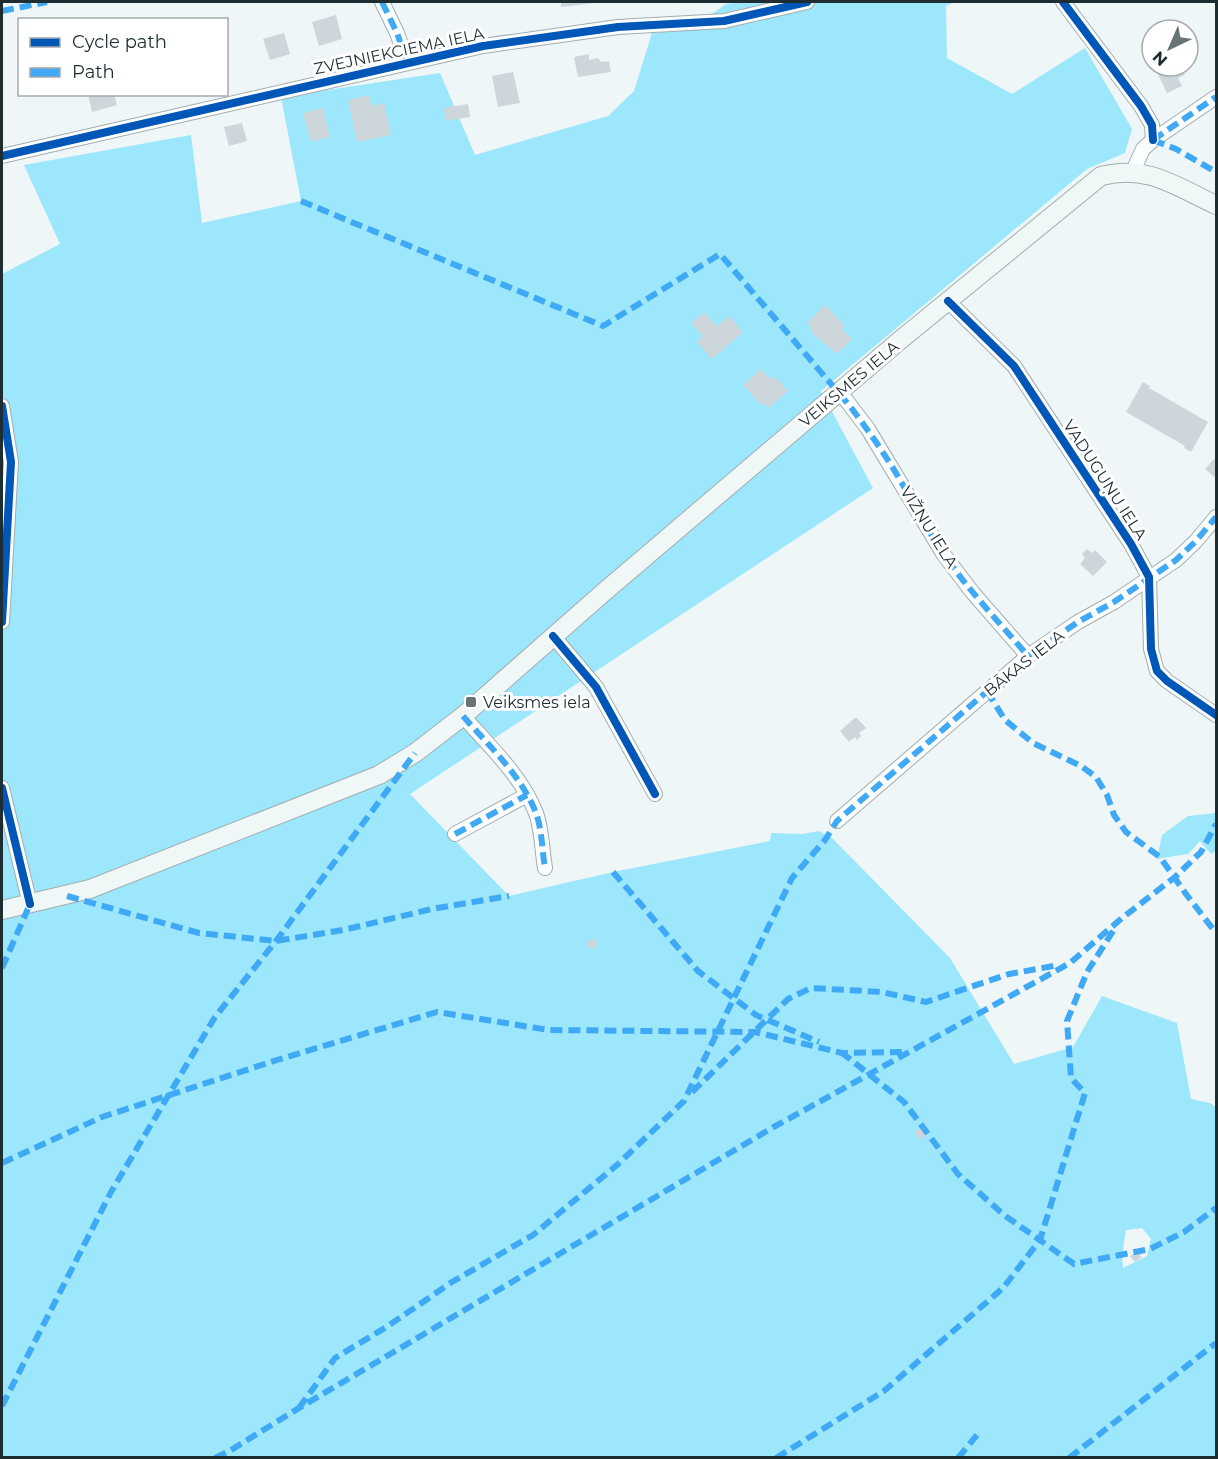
<svg xmlns="http://www.w3.org/2000/svg" width="1218" height="1459" viewBox="0 0 1218 1459" font-family="Montserrat,sans-serif">
<style>
.green{fill:#9ce7fb;fill-rule:evenodd}
.building{fill:#ccd6db}
.lines{fill:none;stroke-linecap:round;stroke-linejoin:round}
.minor-casing{stroke:#a3adb0;stroke-width:16}
.secondary-casing{stroke:#a3adb0;stroke-width:20}
.minor{stroke:#fcfefe;stroke-width:14}
.secondary{stroke:#eff7f7;stroke-width:18}
.quiet{stroke:#3fa9f5;stroke-width:6;stroke-dasharray:12 6;stroke-linecap:butt}
.cycleway-casing{stroke:#fff;stroke-width:11}
.cycleway{stroke:#0057b8;stroke-width:8}
.poi-dot{fill:#677377;stroke:#fff;stroke-width:2}
.labels{text-anchor:middle;dominant-baseline:central;stroke-width:6;stroke-linejoin:round;paint-order:stroke}
.street-label{font-size:16px;fill:#1e2d32;stroke:#fff}
.poi-label{font-size:16px;fill:#1e2d32;stroke:#fff;text-anchor:start}
</style>
<rect width="100%" height="100%" fill="#eef6f8"/>
<!-- green -->
<g class="green">
<path d="M 740,2 L 955,2 L 946,6 L 947,58 L 1012,94 L 1085,48 L 1132,129 L 1125,153 L 1087,169 L 821,391 L 873,488 L 410,794 L 509,896 L 613,872 L 770,841 L 771,833 L 802,834 L 819,831 L 832,838 L 950,958 L 1014,1064 L 1073,1047 L 1102,996 L 1177,1023 L 1191,1099 L 1210,1103 L 1216,1107 L 1216,1457 L 2,1458 L 2,274 L 60,244 L 24,165 L 191,135 L 202,223 L 301,201 L 281,97 L 440,73 L 475,155 L 608,116 L 634,91 L 652,33 L 691,29 L 726,4 ZM 1142,1228 L 1151,1239 L 1147,1256 L 1123,1268 L 1122,1255 L 1126,1230 Z"/>
<polygon points="1216,813 1216,851 1211,854 1200,841 1188,854 1157,859 1162,835 1188,816"/>
</g>
<!-- building -->
<g class="building">
<polygon points="561,2 595,2 595,3 561,7"/>
<polygon points="336,15 342,39 319,46 312,22"/>
<polygon points="284,33 290,54 270,60 263,39"/>
<polygon points="589,54 589,60 598,58 601,62 609,61 611,72 578,77 574,57"/>
<polygon points="1169,66 1181,66 1185,75 1178,78 1182,86 1167,93 1157,72"/>
<polygon points="513,72 520,103 498,107 492,76"/>
<polygon points="88,94 114,94 117,105 92,112"/>
<polygon points="369,95 371,106 384,103 391,135 357,142 348,100"/>
<polygon points="468,104 470,117 446,121 444,108"/>
<polygon points="323,108 330,137 311,142 303,113"/>
<polygon points="242,123 247,141 229,146 224,127"/>
<polygon points="825,305 845,326 842,329 852,339 837,354 814,335 810,329 811,327 807,323"/>
<polygon points="704,312 717,326 729,316 743,332 712,359 697,342 703,336 691,323"/>
<polygon points="761,369 770,379 774,376 788,391 769,408 765,404 762,406 743,385"/>
<polygon points="1143,382 1150,386 1149,388 1208,422 1191,452 1184,448 1185,446 1126,412"/>
<polygon points="1214,459 1216,461 1216,474 1214,477 1205,469"/>
<polygon points="1087,549 1092,553 1095,550 1107,562 1093,576 1080,564 1085,558 1082,554"/>
<polygon points="856,717 866,728 859,733 861,736 857,740 855,737 849,742 840,731"/>
<polygon points="597,939 598,947 589,949 587,941"/>
<polygon points="920,1127 926,1135 921,1140 914,1133"/>
<polygon points="1137,1251 1142,1257 1135,1262 1130,1256"/>
</g>
<g class="lines">
<!-- minor casing -->
<g class="minor-casing">
<g id="minor">
<polyline points="382,2 397,33 407,62"/>
<polyline points="1063,2 1141,106 1152,125 1153,140"/>
<polyline points="2,156 483,46 618,27 724,21 807,2"/>
<polyline points="1133,171 1143,149 1153,140 1216,97"/>
<polyline points="948,301 1014,366 1131,544 1149,577 1151,649 1157,671 1167,681 1216,715"/>
<polyline points="840,392 868,429 944,555 973,593 1028,656"/>
<polyline points="2,406 11,462 2,622"/>
<polyline points="553,636 596,687 655,794"/>
<path d="M 463,716 C 489,746 521,775 536,813 C 542,829 542,851 545,868"/>
<polyline points="2,788 30,904"/>
<polyline points="837,821 1028,656 1078,622 1114,602 1176,560 1196,541 1216,517"/>
<polyline points="455,834 527,795"/>
</g>
</g>
<!-- secondary casing -->
<g class="secondary-casing">
<path id="secondary" d="M 2,910 L 90,889 L 379,775 L 415,753 L 463,716 L 604,592 L 899,341 L 1101,176 C 1147,164 1175,186 1216,205"/>
</g>
<!-- minor -->
<use href="#minor" class="minor"/>
<!-- secondary -->
<use href="#secondary" class="secondary"/>
<!-- quiet -->
<g class="quiet">
<polyline points="382,2 397,33 407,62"/>
<polyline points="2,11 47,2"/>
<polyline points="1153,140 1216,97"/>
<polyline points="1153,140 1176,149 1216,172"/>
<path d="M 301,201 L 603,326 L 720,254 L 849,405 C 866,427 882,450 896,473 C 912,500 925,527 943,553 C 968,590 999,622 1028,656"/>
<polyline points="987,691 1005,720 1033,743 1081,766 1096,777 1107,795 1114,815 1126,832 1160,857 1186,894 1216,933"/>
<path d="M 463,716 C 489,746 521,775 536,813 C 542,829 542,851 545,868"/>
<polyline points="455,834 527,795"/>
<polyline points="613,872 698,971 756,1015 819,1042"/>
<polyline points="67,896 199,933 276,941 343,930 432,909 509,896"/>
<polyline points="2,968 30,904"/>
<polyline points="841,1052 904,1102 958,1174 1004,1215 1074,1264 1150,1249 1184,1232 1216,1208"/>
<polyline points="692,1092 788,999 811,988 882,992 926,1002 1009,974 1059,965"/>
<polyline points="2,1163 102,1117 277,1060 437,1012 549,1030 755,1032 842,1053 905,1052"/>
<polyline points="2,1406 111,1192 215,1017 276,941 415,753"/>
<polyline points="299,1408 335,1358 388,1326 452,1282 533,1235 617,1165 684,1101 792,878 825,840 837,821 1028,656 1078,622 1114,602 1176,560 1196,541 1216,517"/>
<polyline points="215,1458 231,1450 299,1408 772,1128 1070,963 1122,918 1175,877 1201,852 1216,824"/>
<polyline points="776,1458 884,1391 1003,1288 1040,1240 1085,1093 1071,1078 1067,1021 1087,972 1115,928"/>
<polyline points="958,1458 977,1435"/>
<polyline points="1069,1458 1216,1343"/>
</g>
<!-- cycleway casing -->
<g class="cycleway-casing">
<g id="cycleway">
<polyline points="1063,2 1141,106 1152,125 1153,140"/>
<polyline points="2,156 483,46 618,27 724,21 807,2"/>
<polyline points="948,301 1014,366 1131,544 1149,577 1151,649 1157,671 1167,681 1216,715"/>
<polyline points="2,406 11,462 2,622"/>
<polyline points="553,636 596,687 655,794"/>
<polyline points="2,788 30,904"/>
</g>
</g>
<!-- cycleway -->
<use href="#cycleway" class="cycleway"/>
</g>
<!-- markers -->
<rect class="poi-dot" x="465" y="696" width="12" height="12" rx="3"/>
<g class="labels">
<!-- street labels -->
<g class="street-label">
<text transform="translate(399 51) rotate(-12)">ZVEJNIEKCIEMA IELA</text>
<text transform="translate(849 384) rotate(-40)">VEIKSMES IELA</text>
<text transform="translate(1105 480) rotate(57)">VADUGUŅU IELA</text>
<text transform="translate(929 527) rotate(58)">VIŽŅU IELA</text>
<text transform="translate(1024 663) rotate(-38)">BĀKAS IELA</text>
</g>
<!-- poi labels -->
<g class="poi-label">
<text x="483" y="702">Veiksmes iela</text>
</g>
</g>
<!-- border -->
<rect width="1218" height="1459" fill="none" stroke="#1e2d32" stroke-width="6"/>
<!-- legend -->
<rect x="18" y="18" width="210" height="78" fill="#ffffff" stroke="#a5abad" stroke-width="1.5"/>
<rect x="30" y="38" width="30" height="9" fill="#0057b8" stroke="#a5abad" stroke-width="1.5"/>
<text x="72" y="48" font-size="18" fill="#1e2d32">Cycle path</text>
<rect x="30" y="68" width="30" height="9" fill="#3fa9f5" stroke="#a5abad" stroke-width="1.5"/>
<text x="72" y="78" font-size="18" fill="#1e2d32">Path</text>
<!-- north arrow -->
<g transform="translate(1170 48) rotate(224)"><circle r="28" fill="#ffffff" stroke="#a5abad" stroke-width="1.5"/>
<path d="M0-4.5L10 22L0 15L-10 22Z" fill="#677377"/>
<text y="-9" font-size="16" font-weight="bold" text-anchor="middle" fill="#1e2d32">N</text>
</g>
</svg>
